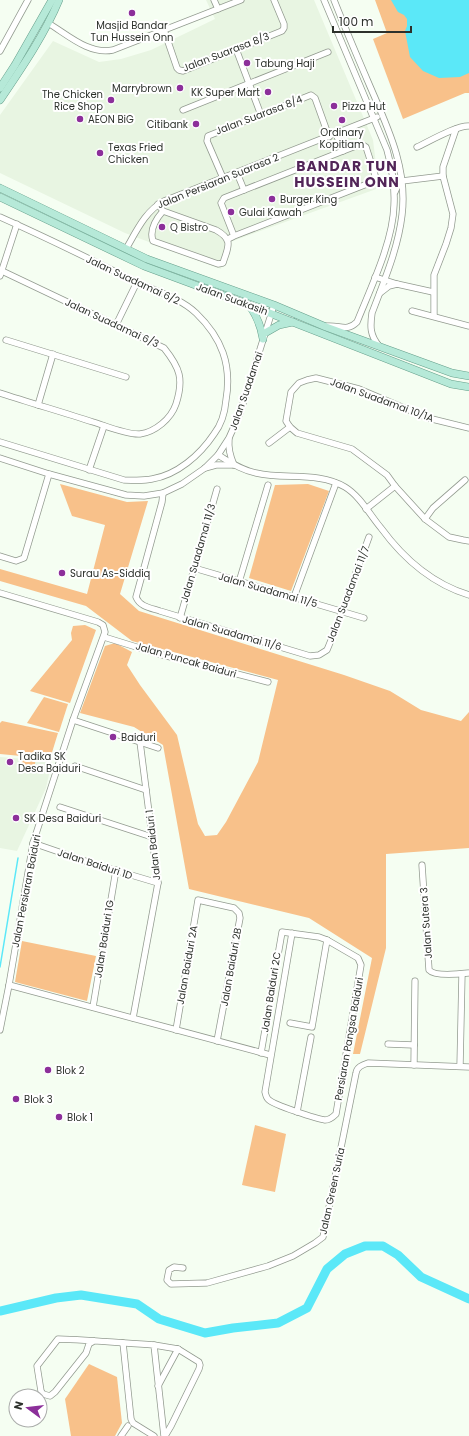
<svg xmlns="http://www.w3.org/2000/svg" width="469" height="1436" viewBox="0 0 469 1436" font-family="Poppins,sans-serif">
<style>
.built{fill:#e8f5e2}
.green{fill:#f8c18a}
.water{fill:#5be8f8}
.lines{fill:none;stroke-linecap:round;stroke-linejoin:round}
.stream{stroke:#5be8f8;stroke-width:1.5}
.river{stroke:#5be8f8;stroke-width:9}
.minor-casing{stroke:#939b90;stroke-width:7}
.major-casing{stroke:#669f8b;stroke-width:8}
.minor{stroke:#fff;stroke-width:5.5}
.major{stroke:#b6e9d8;stroke-width:7}
.poi-dot{fill:#8c2f9a;stroke:#fff;stroke-width:1.5}
.labels{text-anchor:middle;dominant-baseline:central;stroke-width:4;stroke-linejoin:round;paint-order:stroke}
.poi-label{font-size:10px;fill:#2d312c;stroke:#fff;text-anchor:start}
.street-label{font-size:10px;fill:#2d312c;stroke:#fff}
.district-label{font-size:14px;font-weight:bold;letter-spacing:1px;fill:#522558;stroke:#fff}
</style>
<rect width="100%" height="100%" fill="#f5fef2"/>
<!-- built -->
<g class="built">
<polygon points="206,0 314,0 373,140 379,188 230,242 221,269 125,233 0,173 0,115 53,41 99,62 121,59 151,50 215,19"/>
<polygon points="0,757 52,761 46,788 17,851 0,848"/>
</g>
<!-- green -->
<g class="green">
<polygon points="375,0 469,0 469,93 465,93 403,119 373,39 387,33"/>
<polygon points="60,484 127,502 148,501 120,594 139,611 344,675 390,691 421,710 461,721 469,712 469,848 386,854 386,948 360,1054 353,1054 372,958 309,918 189,889 163,745 134,727 80,713 105,646 115,643 132,652 127,665 140,685 177,735 198,824 205,836 217,835 226,822 258,762 278,680 132,641 86,606 0,581 0,569 87,594 105,525 72,516"/>
<polygon points="308,484 329,491 291,591 249,578 275,485"/>
<polygon points="85,625 96,630 70,703 30,691 72,640 71,633 73,626"/>
<polygon points="44,697 68,704 59,732 27,723"/>
<polygon points="2,721 58,733 50,759 36,757 34,770 21,768 21,756 0,754 0,723"/>
<polygon points="22,941 96,956 87,1001 15,982"/>
<polygon points="255,1125 286,1134 275,1192 242,1185"/>
<polygon points="89,1364 117,1377 122,1423 115,1436 71,1436 65,1399"/>
</g>
<!-- water -->
<polygon class="water" points="391,0 469,0 469,73 460,77 439,78 423,71 410,57 405,31 407,26 407,19 404,15 398,12"/>
<g class="lines">
<!-- stream -->
<polyline class="stream" points="0,967 18,858"/>
<!-- river -->
<polyline class="river" points="0,1311 56,1298 81,1295 137,1304 159,1319 205,1333 233,1328 278,1323 307,1308 327,1269 345,1254 365,1246 383,1246 398,1255 421,1277 469,1299"/>
<!-- minor casing -->
<g class="minor-casing">
<g id="minor">
<polyline points="214,0 218,9"/>
<path d="M 324,0 L 387,150 C 392,168 395,186 394,205 C 393,242 371,287 357,322 C 347,332 340,325 327,326"/>
<path d="M 334,0 C 345,28 357,56 369,84 C 387,126 408,168 402,215 C 398,249 384,281 372,313 C 370,327 370,335 379,346"/>
<path d="M 48,23 C 68,35 89,55 113,50 L 241,0"/>
<polyline points="164,30 177,68 179,70 183,71 282,31 284,28 284,24 274,0"/>
<polyline points="236,49 261,115"/>
<polyline points="0,51 28,0"/>
<polyline points="183,110 328,52"/>
<polyline points="336,134 343,151"/>
<path d="M 417,147 C 428,142 457,125 469,126"/>
<polyline points="237,173 244,190"/>
<polyline points="223,178 207,141 208,136 311,95 315,98 329,137"/>
<polyline points="395,192 399,183 402,181 443,176"/>
<path d="M 158,204 L 163,211 L 216,230 C 234,240 228,247 223,263 L 218,264 L 153,241 C 149,230 156,219 163,211"/>
<path d="M 0,217 C 45,237 90,259 134,281 C 155,291 179,297 196,313 C 222,338 232,365 226,400 C 225,412 221,425 214,434 C 200,455 177,475 152,479 C 143,481 134,480 124,480 L 0,442"/>
<polyline points="228,239 234,236 367,184 372,181 375,175 366,147 361,144 343,151 224,198 221,203 234,236"/>
<path d="M 126,249 C 136,232 145,211 164,201 L 377,117"/>
<polyline points="0,276 17,224"/>
<polyline points="375,277 397,284 433,292"/>
<polyline points="380,293 389,286 397,284"/>
<polyline points="412,311 469,326"/>
<polyline points="434,316 434,275 446,244 451,228 453,214 443,176 443,167 456,129"/>
<polyline points="116,325 137,282"/>
<polyline points="6,340 126,377"/>
<path d="M 0,393 C 31,403 62,412 93,422 C 106,426 127,435 140,434 C 155,432 171,419 176,404 C 184,379 180,368 164,348 L 2,271"/>
<polyline points="38,405 53,354"/>
<polyline points="469,428 428,418 359,389 316,378 307,380 299,383 291,392 286,421 290,427 297,433 352,449 387,475 395,486 425,519 449,537 463,540 469,541"/>
<path d="M 229,439 C 228,449 230,456 234,465"/>
<polyline points="269,443 290,427"/>
<path d="M 218,455 C 230,462 241,470 256,473 C 285,480 318,471 345,487 C 360,496 370,515 381,528 C 403,558 433,584 469,595"/>
<polyline points="0,458 49,474 126,495 144,496 163,493 182,484 205,468 218,455 229,438 240,413 274,305"/>
<polyline points="205,468 216,465 232,465"/>
<polyline points="89,470 104,426"/>
<path d="M 163,493 L 162,502 L 136,597 C 140,607 151,608 160,611 L 310,656 L 319,655 L 327,650 L 334,633 L 369,537"/>
<polyline points="366,509 395,486"/>
<polyline points="425,519 433,508 465,480"/>
<polyline points="0,556 16,561 24,558 49,474"/>
<polyline points="194,568 364,618"/>
<polyline points="239,582 268,485"/>
<polyline points="0,593 98,622 103,625 105,632 73,720 33,843 9,985 0,1030"/>
<polyline points="294,597 336,483"/>
<polyline points="180,618 217,489"/>
<polyline points="104,637 159,654 268,682"/>
<polyline points="73,720 158,748"/>
<polyline points="75,766 146,790"/>
<polyline points="60,807 152,837"/>
<polyline points="33,843 91,863 158,883"/>
<path d="M 422,865 L 429,970 C 435,977 460,974 469,973"/>
<polyline points="9,985 270,1055"/>
<polyline points="93,1007 116,870"/>
<polyline points="133,1018 158,883 140,742"/>
<polyline points="290,1023 312,1027 327,940"/>
<polyline points="176,1030 198,900 234,908 239,913 240,918 217,1041"/>
<polyline points="388,1044 414,1045"/>
<path d="M 261,1053 L 282,932 L 319,937 L 327,940 L 358,958 L 361,965 L 336,1114 C 333,1117 330,1120 325,1120 C 317,1119 274,1105 269,1100 C 266,1098 266,1095 265,1092 L 292,933"/>
<polyline points="414,1065 415,981"/>
<polyline points="460,1066 462,974"/>
<polyline points="297,1112 311,1037"/>
<path d="M 183,1268 L 174,1267 L 169,1270 L 167,1280 L 171,1284 L 207,1283 L 268,1266 L 293,1256 L 315,1243 L 323,1237 L 356,1073 C 357,1067 362,1065 368,1063 L 469,1067"/>
<path d="M 94,1341 L 89,1344 L 86,1353 L 55,1392 L 50,1396 L 43,1394 L 41,1391 L 37,1366 L 58,1339 C 90,1340 122,1343 154,1345 L 164,1436"/>
<polyline points="123,1343 131,1419 133,1423 154,1436"/>
<polyline points="154,1345 178,1349"/>
<polyline points="158,1386 178,1349 199,1362 200,1365 199,1369 171,1426 165,1436"/>
<polyline points="121,1436 128,1426"/>
</g>
</g>
<!-- major casing -->
<g class="major-casing">
<g id="major">
<polyline points="0,88 15,65 52,0"/>
<path d="M 0,100 C 21,69 45,34 59,0"/>
<polyline points="0,188 147,259 274,305 326,327 452,373 469,376"/>
<polyline points="0,197 144,266 249,305 451,384 469,387"/>
<path d="M 249,305 C 257,316 261,326 263,339"/>
<polyline points="265,333 279,325 293,322"/>
</g>
</g>
<!-- minor -->
<use href="#minor" class="minor"/>
<!-- major -->
<use href="#major" class="major"/>
</g>
<!-- markers -->
<g class="poi-dot">
<circle cx="132" cy="13" r="4"/>
<circle cx="247" cy="63" r="4"/>
<circle cx="180" cy="88" r="4"/>
<circle cx="268" cy="92" r="4"/>
<circle cx="111" cy="100" r="4"/>
<circle cx="334" cy="106" r="4"/>
<circle cx="80" cy="119" r="4"/>
<circle cx="342" cy="120" r="4"/>
<circle cx="196" cy="124" r="4"/>
<circle cx="100" cy="153" r="4"/>
<circle cx="272" cy="199" r="4"/>
<circle cx="231" cy="212" r="4"/>
<circle cx="162" cy="227" r="4"/>
<circle cx="62" cy="573" r="4"/>
<circle cx="113" cy="737" r="4"/>
<circle cx="10" cy="762" r="4"/>
<circle cx="16" cy="818" r="4"/>
<circle cx="48" cy="1070" r="4"/>
<circle cx="16" cy="1099" r="4"/>
<circle cx="59" cy="1117" r="4"/>
</g>
<g class="labels">
<!-- poi labels -->
<g class="poi-label">
<text x="132" y="25" text-anchor="middle">Masjid Bandar<tspan x="132" dy="12">Tun Hussein Onn</tspan></text>
<text x="255" y="63">Tabung Haji</text>
<text x="172" y="88" text-anchor="end">Marrybrown</text>
<text x="260" y="92" text-anchor="end">KK Super Mart</text>
<text x="103" y="94" text-anchor="end">The Chicken<tspan x="103" dy="12">Rice Shop</tspan></text>
<text x="342" y="106">Pizza Hut</text>
<text x="88" y="119">AEON BiG</text>
<text x="188" y="124" text-anchor="end">Citibank</text>
<text x="342" y="132" text-anchor="middle">Ordinary<tspan x="342" dy="12">Kopitiam</tspan></text>
<text x="108" y="147">Texas Fried<tspan x="108" dy="12">Chicken</tspan></text>
<text x="280" y="199">Burger King</text>
<text x="239" y="212">Gulai Kawah</text>
<text x="170" y="227">Q Bistro</text>
<text x="70" y="573">Surau As-Siddiq</text>
<text x="121" y="737">Baiduri</text>
<text x="18" y="756">Tadika SK<tspan x="18" dy="12">Desa Baiduri</tspan></text>
<text x="24" y="818">SK Desa Baiduri</text>
<text x="56" y="1070">Blok 2</text>
<text x="24" y="1099">Blok 3</text>
<text x="67" y="1117">Blok 1</text>
</g>
<!-- street labels -->
<g class="street-label">
<text transform="translate(226 52) rotate(-21)">Jalan Suarasa 8/3</text>
<text transform="translate(259 115) rotate(-21)">Jalan Suarasa 8/4</text>
<text transform="translate(218 181) rotate(-22)">Jalan Persiaran Suarasa 2</text>
<text transform="translate(133 280) rotate(25)">Jalan Suadamai 6/2</text>
<text transform="translate(232 299) rotate(20)">Jalan Suakasih</text>
<text transform="translate(112 323) rotate(25)">Jalan Suadamai 6/3</text>
<text transform="translate(246 391) rotate(-71)">Jalan Suadamai</text>
<text transform="translate(382 400) rotate(20)">Jalan Suadamai 10/1A</text>
<text transform="translate(198 553) rotate(-74)">Jalan Suadamai 11/3</text>
<text transform="translate(268 590) rotate(16)">Jalan Suadamai 11/5</text>
<text transform="translate(348 594) rotate(-69)">Jalan Suadamai 11/7</text>
<text transform="translate(232 633) rotate(16)">Jalan Suadamai 11/6</text>
<text transform="translate(186 660) rotate(16)">Jalan Puncak Baiduri</text>
<text transform="translate(153 845) rotate(-96)">Jalan Baiduri 1</text>
<text transform="translate(95 864) rotate(18)">Jalan Baiduri 1D</text>
<text transform="translate(26 891) rotate(-79)">Jalan Persiaran Baiduri</text>
<text transform="translate(426 923) rotate(-94)">Jalan Sutera 3</text>
<text transform="translate(104 939) rotate(-81)">Jalan Baiduri 1G</text>
<text transform="translate(187 965) rotate(-80)">Jalan Baiduri 2A</text>
<text transform="translate(231 967) rotate(-80)">Jalan Baiduri 2B</text>
<text transform="translate(271 992) rotate(-81)">Jalan Baiduri 2C</text>
<text transform="translate(349 1039) rotate(-80)">Persiaran Pangsa Baiduri</text>
<text transform="translate(332 1191) rotate(-78)">Jalan Green Suria</text>
</g>
<!-- district labels -->
<g class="district-label">
<text x="347" y="166">BANDAR TUN<tspan x="347" dy="16">HUSSEIN ONN</tspan></text>
</g>
</g>
<!-- north arrow -->
<g transform="translate(28 1408) rotate(285)"><circle r="19" fill="#ffffff" stroke="#abadab"/>
<path d="M0-3L7 15L0 10L-7 15Z" fill="#8c2f9a"/>
<text y="-6" font-size="11" font-weight="bold" text-anchor="middle" fill="#2d312c">N</text>
</g>
<!-- scale -->
<path d="M333 26v6h78v-6" fill="none" stroke="#2d312c" stroke-width="2"/>
<text x="339" y="26" font-size="12" fill="#2d312c" stroke="#ffffff" stroke-width="3" paint-order="stroke">100 m</text>
</svg>
